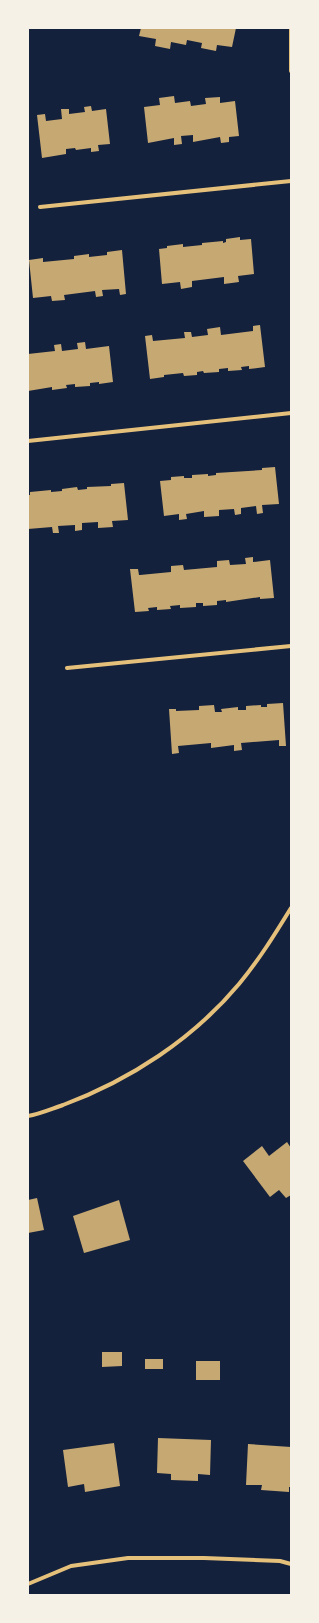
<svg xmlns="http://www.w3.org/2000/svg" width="319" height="1623" viewBox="0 0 319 1623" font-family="'IBM Plex Sans',sans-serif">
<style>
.building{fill:#c6a872}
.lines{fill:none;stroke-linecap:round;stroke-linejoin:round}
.minor{stroke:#e5c07b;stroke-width:4}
</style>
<rect width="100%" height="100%" fill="#14213d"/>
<!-- building -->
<g class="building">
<polygon points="141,28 236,28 232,47 217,45 216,51 201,48 202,43 187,40 186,45 171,42 170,49 155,46 156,39 139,36"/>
<polygon points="174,96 175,103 190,101 191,106 206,104 205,98 220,97 220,103 235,101 239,136 229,137 229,142 221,143 220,137 193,142 193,135 181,136 182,144 174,145 174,138 148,143 144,107 160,105 159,98"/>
<polygon points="91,106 92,111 106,109 110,144 98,145 99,151 91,152 91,148 76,150 75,148 66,149 66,154 42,158 37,115 45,114 46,121 62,119 61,109 69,109 69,114 85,112 84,107"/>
<polygon points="240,237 240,240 251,239 254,274 238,276 239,282 224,284 224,277 192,281 192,287 181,289 180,282 162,284 159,249 167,248 167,246 183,244 183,247 202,245 202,243 223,241 223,243 226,242 226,239"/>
<polygon points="122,250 126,294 120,295 119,289 102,290 103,296 96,297 95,291 64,295 65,300 52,301 51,296 33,298 29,260 43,258 43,262 74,259 74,256 89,254 89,257 107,255 107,252"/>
<polygon points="260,325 265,367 249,369 249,366 241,367 242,370 228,371 228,368 219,369 219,372 204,373 203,371 197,372 197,375 184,376 183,373 164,375 164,377 150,379 145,336 152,335 153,341 185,338 184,332 191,332 192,337 208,335 207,329 220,327 221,335 253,331 253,326"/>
<polygon points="85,342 86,349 109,346 113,382 99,384 99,382 90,383 90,386 75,387 75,384 66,385 67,388 52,390 52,387 28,391 28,354 55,351 54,345 61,344 62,351 78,349 77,343"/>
<polygon points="275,467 279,504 262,505 263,513 257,514 256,506 241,508 241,514 235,515 234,509 219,510 219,516 204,517 204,511 186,514 187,519 179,520 179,514 164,516 160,481 171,480 171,477 184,476 184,478 192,478 192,475 208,474 208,476 216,475 216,473 262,470 262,468"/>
<polygon points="124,483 128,520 112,521 113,527 98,528 98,522 82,523 82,530 75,531 75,525 58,526 59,533 53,533 52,527 28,529 28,495 30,495 30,492 51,490 51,492 62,491 62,489 77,487 78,490 87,489 87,487 111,486 111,484"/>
<polygon points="253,557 253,562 270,560 274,598 260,599 260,597 226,602 226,600 217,601 217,605 203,606 203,603 196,603 196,607 180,608 180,605 170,606 171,609 157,610 157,607 148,608 149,611 135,612 130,569 138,569 139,575 140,575 171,572 171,566 183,565 184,570 217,567 217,561 229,560 230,565 246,564 245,558"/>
<polygon points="283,703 286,746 279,746 279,740 241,743 242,750 234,751 234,745 211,748 211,743 178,746 179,753 172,754 169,709 176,709 176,711 199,710 199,706 214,705 215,712 222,712 221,709 238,707 238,710 246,710 246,706 261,705 261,707 267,707 267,704"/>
<polygon points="287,1142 291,1148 291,1180 290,1181 291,1183 291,1195 286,1198 279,1190 270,1197 243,1161 262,1146 269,1156"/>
<polygon points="37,1198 44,1230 28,1233 28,1200"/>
<polygon points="119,1200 130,1240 84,1253 73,1216"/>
<polygon points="102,1352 122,1352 122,1366 102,1367"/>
<rect x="145" y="1359" width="18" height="10"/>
<rect x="196" y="1361" width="24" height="19"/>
<polygon points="158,1438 211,1440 210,1475 198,1474 198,1481 171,1480 171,1474 157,1473"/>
<polygon points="114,1443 120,1486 85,1492 84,1484 68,1487 63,1450"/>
<polygon points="248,1444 291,1447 291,1487 289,1487 289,1492 261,1490 262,1485 246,1485"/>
</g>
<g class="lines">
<!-- minor -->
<g class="minor">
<polyline points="291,29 291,71"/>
<polyline points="40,207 291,181"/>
<polyline points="28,441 291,413"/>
<polyline points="67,668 291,646"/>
<path d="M 28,1116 C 40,1114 51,1109 63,1105 C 130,1080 193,1039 239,984 C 259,960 275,934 291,908"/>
<polyline points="28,1584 71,1566 128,1558 204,1558 280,1561 291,1564"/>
</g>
</g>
<!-- border -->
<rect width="319" height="1623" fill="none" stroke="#f6f1e7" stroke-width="58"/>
</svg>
